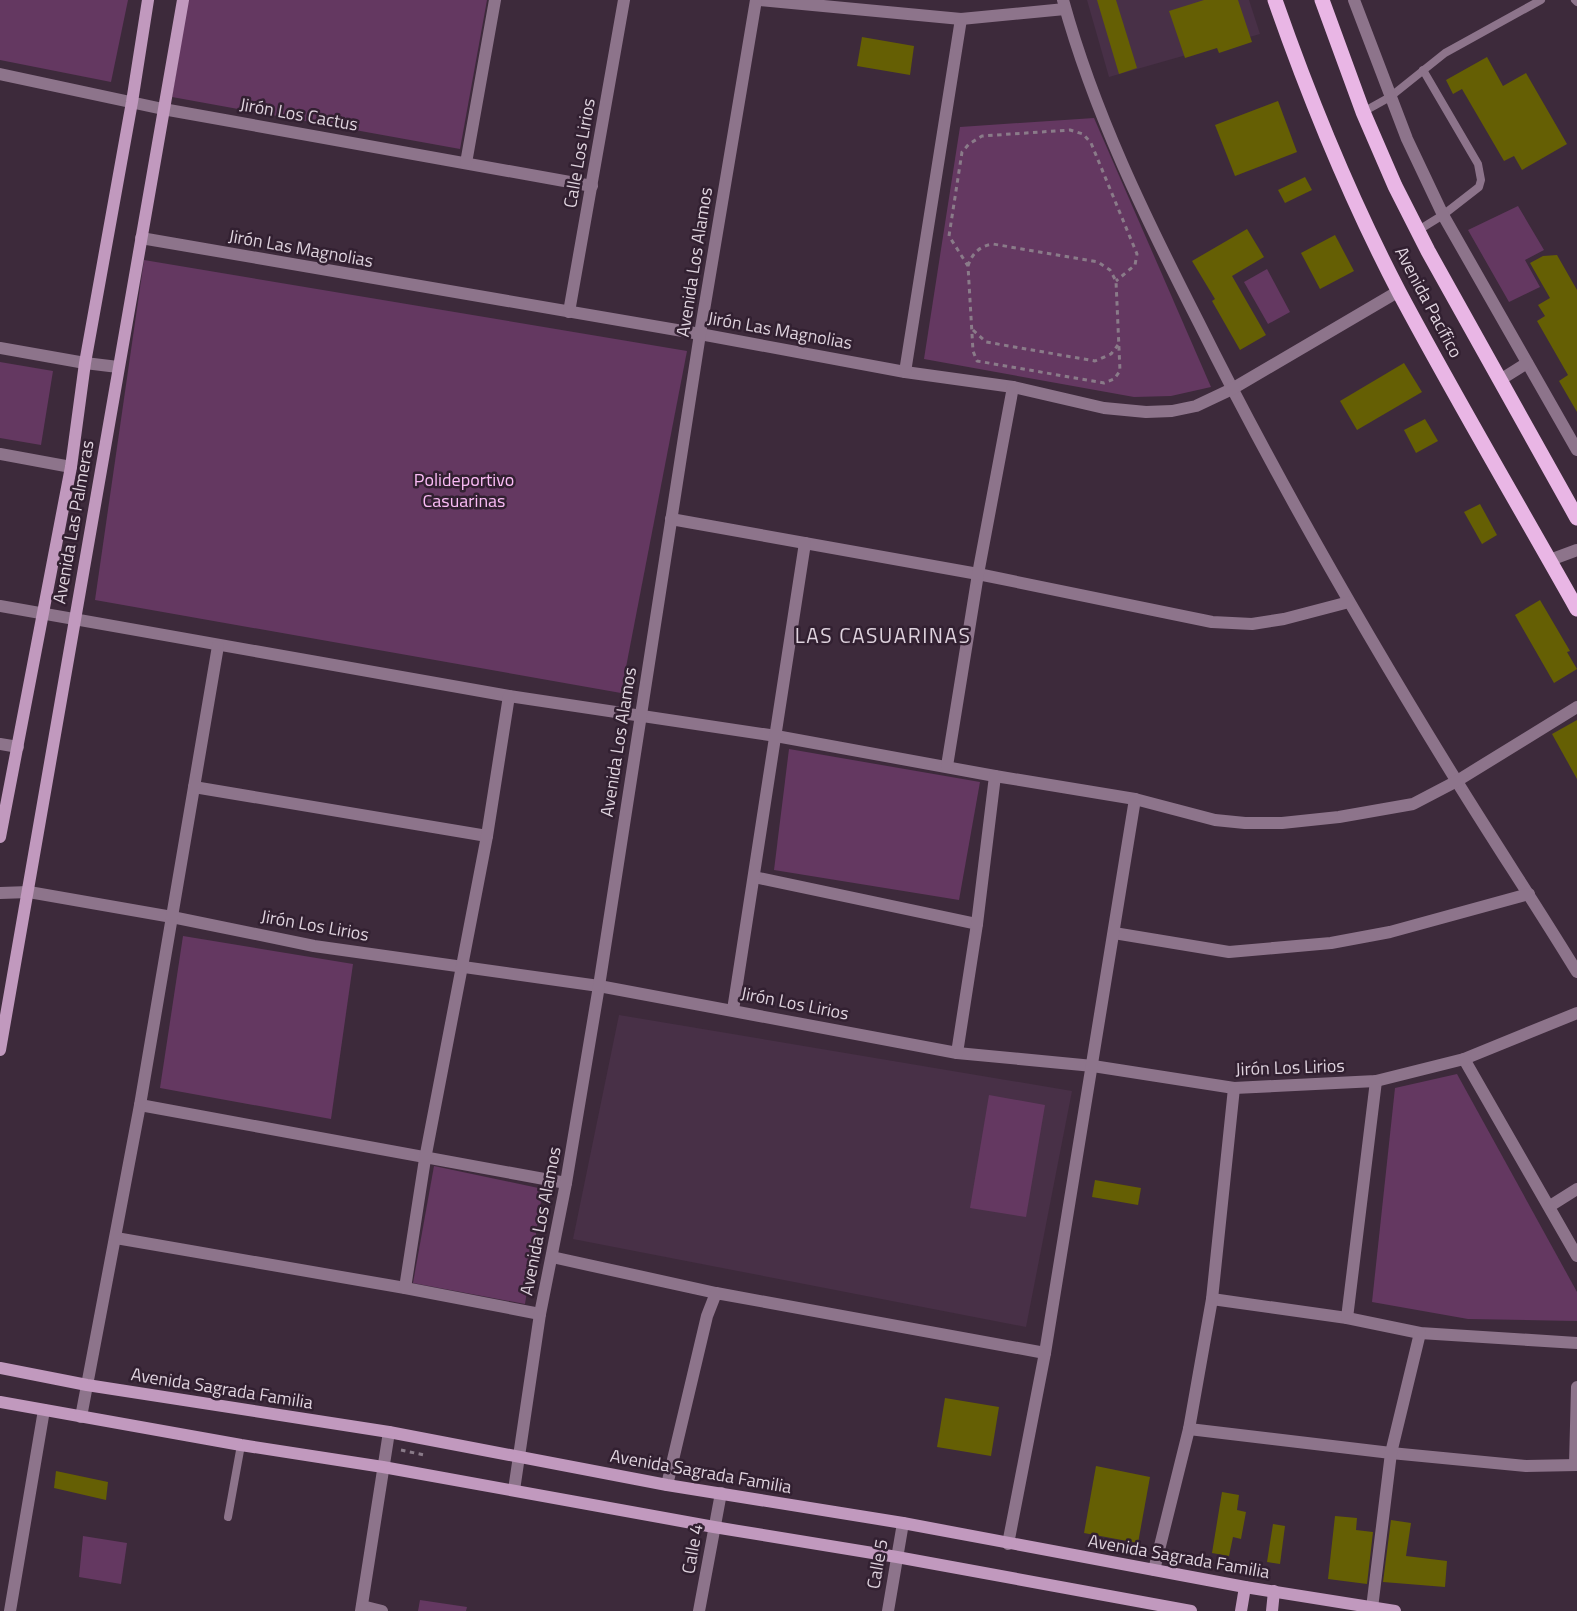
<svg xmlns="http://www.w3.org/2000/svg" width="1577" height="1611" viewBox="0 0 1577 1611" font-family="'Titillium Web',sans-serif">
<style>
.built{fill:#483047}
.green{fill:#643861}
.building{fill:#655f04}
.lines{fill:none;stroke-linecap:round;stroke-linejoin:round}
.path{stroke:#8a7b89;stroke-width:3;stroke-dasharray:4.5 4.5;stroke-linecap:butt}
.service{stroke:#8d748b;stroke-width:8}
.pedestrian{stroke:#8d748b;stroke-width:12}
.minor{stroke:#8d748b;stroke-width:12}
.tertiary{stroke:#8d748b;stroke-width:12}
.secondary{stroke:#c199be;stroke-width:12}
.primary{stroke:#e9b6e5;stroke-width:15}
.labels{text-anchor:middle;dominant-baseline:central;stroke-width:5;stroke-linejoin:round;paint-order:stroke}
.street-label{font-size:18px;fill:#dfd3de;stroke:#322031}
.park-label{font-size:18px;fill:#fbbcf6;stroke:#322031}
.quarter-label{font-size:21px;letter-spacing:1.5px;fill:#dfd3de;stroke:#322031}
</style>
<rect width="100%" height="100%" fill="#3d2a3b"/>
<!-- built -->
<g class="built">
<polygon points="1087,0 1249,0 1260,34 1109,77"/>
<polygon points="619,1015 1072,1091 1026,1327 573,1239"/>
</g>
<!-- green -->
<g class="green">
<polygon points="0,0 128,0 111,82 0,60"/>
<polygon points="188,0 487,0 460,149 172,97"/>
<polygon points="1094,118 1211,387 1171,396 1134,397 924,359 960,127"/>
<polygon points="1518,206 1544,250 1525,260 1540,287 1509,302 1468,230"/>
<polygon points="144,260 687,351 621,693 95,600"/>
<polygon points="1267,269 1290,312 1268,324 1244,282"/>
<polygon points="0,362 53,371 41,445 0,438"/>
<polygon points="789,749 980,782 959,900 774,870"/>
<polygon points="183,936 353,964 331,1119 160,1088"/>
<polygon points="1457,1074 1577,1292 1577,1321 1468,1319 1372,1302 1395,1088"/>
<polygon points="989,1095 1045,1105 1026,1217 970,1208"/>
<polygon points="434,1166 543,1189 525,1304 413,1283"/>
<polygon points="83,1536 127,1543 121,1584 79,1577"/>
<polygon points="420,1600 467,1607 466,1611 418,1611"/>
</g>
<!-- building -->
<g class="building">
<polygon points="1097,0 1116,0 1137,68 1119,74"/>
<polygon points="1204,0 1238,0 1252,42 1219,53 1217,48 1185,58 1169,11"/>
<polygon points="862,37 914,46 910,75 857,66"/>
<polygon points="1487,57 1503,86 1526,73 1567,144 1522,170 1514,156 1504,161 1462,89 1453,94 1446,80"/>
<polygon points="1278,101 1297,152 1235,176 1215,125"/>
<polygon points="1305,177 1312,190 1285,203 1278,190"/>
<polygon points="1247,229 1264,257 1232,276 1266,335 1240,350 1212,301 1215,299 1192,261"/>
<polygon points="1335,235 1354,271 1320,289 1301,253"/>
<polygon points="1557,255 1577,290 1577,412 1559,381 1568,375 1537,321 1545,316 1538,305 1550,298 1530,263 1543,256"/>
<polygon points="1404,363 1422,392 1357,430 1340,401"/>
<polygon points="1425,419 1438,441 1416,453 1404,430"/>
<polygon points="1480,504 1497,535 1482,544 1464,512"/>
<polygon points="1540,600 1570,651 1567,652 1577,669 1554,683 1515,615"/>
<polygon points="1577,720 1577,779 1552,734"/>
<polygon points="1095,1180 1141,1188 1138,1205 1092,1197"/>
<polygon points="945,1398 999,1407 991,1456 937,1447"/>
<polygon points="1096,1466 1150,1477 1138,1543 1084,1533"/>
<polygon points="56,1471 108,1482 106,1500 54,1488"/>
<polygon points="1222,1492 1239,1495 1237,1510 1246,1512 1241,1539 1233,1537 1229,1556 1212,1553"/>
<polygon points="1335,1516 1357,1518 1356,1530 1373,1532 1367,1584 1328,1579"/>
<polygon points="1391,1520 1411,1523 1406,1556 1447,1561 1445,1587 1383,1582"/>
<polygon points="1273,1524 1285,1526 1280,1564 1267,1562"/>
</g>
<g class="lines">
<!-- path -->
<g class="path">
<path d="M 968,266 C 972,253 980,246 993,244 L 1098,262 L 1110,270 L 1116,281 L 1120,371 L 1114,379 L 1104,383 L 977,361 L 973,351 L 968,266 L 949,236 L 962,152 L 969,144 L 982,136 L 1070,130 L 1083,134 L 1091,143 L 1137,254 L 1135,265 L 1116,281"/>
<polyline points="973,330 986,342 1095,361 1111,354 1118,345"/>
<polyline points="401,1450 424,1455"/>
</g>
<!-- service -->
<g class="service">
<polyline points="1575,0 1577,2"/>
<polyline points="1363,112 1390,97 1445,53 1541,0"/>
<polyline points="1417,231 1443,215 1479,187 1481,180 1478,164 1423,70"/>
<polyline points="228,1517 241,1445"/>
</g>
<!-- pedestrian -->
<polyline class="pedestrian" points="1575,1465 1577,1387"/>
<!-- minor -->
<g class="minor">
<polyline points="760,0 961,19 1065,9"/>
<path d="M 1063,0 C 1094,113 1145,217 1198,321 C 1276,478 1364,631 1456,780 C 1496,845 1538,908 1577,972"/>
<polyline points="0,74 163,109 592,186"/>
<polyline points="466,163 495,0"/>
<polyline points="141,238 700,334 905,372 1013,387 1104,408 1146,412 1172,411 1196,406 1232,389 1399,291"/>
<polyline points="569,312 624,0"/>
<polyline points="0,348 85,363 118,367"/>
<polyline points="905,372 961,19"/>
<polyline points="0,454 71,467"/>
<polyline points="671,519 978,574 1212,622 1252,624 1284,619 1349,602"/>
<polyline points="1550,560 1577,550"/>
<polyline points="0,606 509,696 776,736 995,776 1135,799 1215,820 1245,823 1282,823 1339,817 1413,804 1457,781 1577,707"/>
<polyline points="0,744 18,747"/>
<polyline points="947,766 978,574 1013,387"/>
<polyline points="194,787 487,836"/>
<polyline points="754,877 977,924"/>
<polyline points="0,893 29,892 172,917 314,946 599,986 957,1053 1093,1066 1234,1088 1376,1081 1464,1059 1577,1013"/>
<polyline points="1114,933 1229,952 1331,943 1390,932 1529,894"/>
<polyline points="733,1010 805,543"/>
<polyline points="957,1053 977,924 995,776"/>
<polyline points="1464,1059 1577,1256"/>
<polyline points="140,1105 566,1183"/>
<polyline points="1550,1206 1577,1189"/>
<polyline points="116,1238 405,1288 540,1314"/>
<polyline points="552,1257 716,1293"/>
<polyline points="405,1288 425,1159 487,836 509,696"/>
<polyline points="1212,1299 1347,1318 1420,1333 1577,1343"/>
<polyline points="1347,1318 1376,1081"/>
<polyline points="81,1417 140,1105 218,646"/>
<polyline points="1189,1429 1391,1453 1526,1466 1577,1465"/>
<polyline points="667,1485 707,1316 716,1293 1045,1353"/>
<polyline points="514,1490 540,1314 566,1183 599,986 700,334 756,0"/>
<polyline points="1008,1544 1045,1353 1135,799"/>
<polyline points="1154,1570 1189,1429 1212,1299 1234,1088"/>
<polyline points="362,1606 382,1611"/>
<polyline points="1372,1608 1391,1453 1420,1333"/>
<polyline points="10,1611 44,1410"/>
<polyline points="361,1611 389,1432"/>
<polyline points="699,1611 721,1493"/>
<polyline points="888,1611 903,1523"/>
</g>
<!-- tertiary -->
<g class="tertiary">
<polyline points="1354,0 1407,139 1443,215 1577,450"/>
<polyline points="1500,380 1527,363"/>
</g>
<!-- secondary -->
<g class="secondary">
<polyline points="0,837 71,467 85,363 132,102 148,0"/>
<polyline points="0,1050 183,0"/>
<polyline points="0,1368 87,1385 389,1432 667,1485 903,1523 1245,1587 1395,1611"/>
<polyline points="0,1402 241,1445 383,1467 714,1527 897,1557 1191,1611"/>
<polyline points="1241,1611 1245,1587"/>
<polyline points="1272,1611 1274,1591"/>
</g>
<!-- primary -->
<g class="primary">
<path d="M 1275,0 C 1310,100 1350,198 1399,292 C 1456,399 1518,504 1577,609"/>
<polyline points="1322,0 1363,112 1395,186 1428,251 1577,518"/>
</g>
</g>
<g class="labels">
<!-- street labels -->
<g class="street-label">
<text transform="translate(299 114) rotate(10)">Jirón Los Cactus</text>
<text transform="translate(579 153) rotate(-80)">Calle Los Lirios</text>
<text transform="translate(301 248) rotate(10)">Jirón Las Magnolias</text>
<text transform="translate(694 262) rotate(-81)">Avenida Los Alamos</text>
<text transform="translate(1429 302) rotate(62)">Avenida Pacífico</text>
<text transform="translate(780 330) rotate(10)">Jirón Las Magnolias</text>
<text transform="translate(73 522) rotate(-80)">Avenida Las Palmeras</text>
<text transform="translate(618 742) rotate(-81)">Avenida Los Alamos</text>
<text transform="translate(315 925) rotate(10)">Jirón Los Lirios</text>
<text transform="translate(795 1003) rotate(11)">Jirón Los Lirios</text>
<text transform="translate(1290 1067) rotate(-2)">Jirón Los Lirios</text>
<text transform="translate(540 1221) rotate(-79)">Avenida Los Alamos</text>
<text transform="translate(222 1388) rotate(9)">Avenida Sagrada Familia</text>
<text transform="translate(701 1471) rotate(10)">Avenida Sagrada Familia</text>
<text transform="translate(692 1549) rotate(-80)">Calle 4</text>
<text transform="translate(1179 1556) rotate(10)">Avenida Sagrada Familia</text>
<text transform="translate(877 1564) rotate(-80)">Calle 5</text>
</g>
<!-- park labels -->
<g class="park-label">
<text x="464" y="479">Polideportivo<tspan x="464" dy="21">Casuarinas</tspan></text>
</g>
<!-- quarter labels -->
<g class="quarter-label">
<text x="883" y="635">LAS CASUARINAS</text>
</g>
</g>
</svg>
